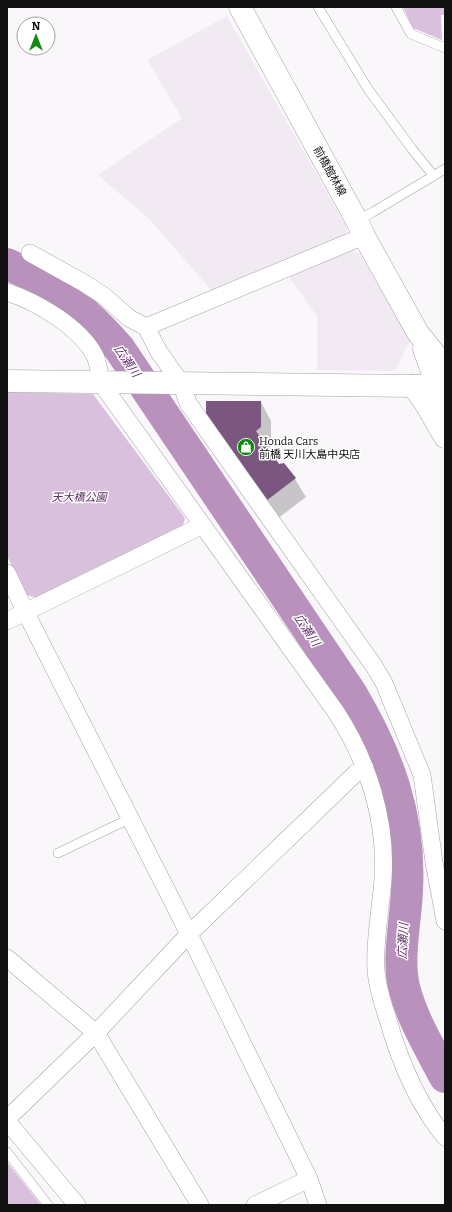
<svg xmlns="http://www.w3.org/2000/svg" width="452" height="1212" viewBox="0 0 452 1212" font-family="Bitter,'Noto Sans JP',serif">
	<rect width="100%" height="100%" fill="#faf7fa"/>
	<path fill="#f1eaf2" d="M227,16l120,212 -1,11 -132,54 -64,-73 -52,-45 84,-57 -35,-58z
		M350,249l10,5 50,86 -15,31 -78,-1v-54l-29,-40z"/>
	<path fill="#d9c0dc" d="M403,7h42v8h-4l1,25 -29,-12z
		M7,392l86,2 92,124 -3,11 -144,69 -12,-3 -19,-39z
		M7,1162l34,43h-34z"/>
	<path fill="#0003" d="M261,402l10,19v25l-3,3 11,16 16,14 11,18 -29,22 -70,-98z"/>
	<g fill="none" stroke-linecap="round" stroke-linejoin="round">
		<path stroke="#b892bd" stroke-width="32" d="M7,264c13,6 27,12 39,19 28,18 51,40 73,65l232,345c37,62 60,124 56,197 -1,29 -10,68 -3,97 8,32 26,61 41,90"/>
	</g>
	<path fill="#7b5780" d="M206,401h55v26l-5,4 23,33 5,-1 12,15 -30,23 -60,-80z"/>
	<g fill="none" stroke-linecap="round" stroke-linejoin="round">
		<defs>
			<path id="lane" d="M318,7l50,82 44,60 21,26
				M396,7l15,27 34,14
				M357,221l16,-9 72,-43
				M58,853l73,-35
				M7,1152l41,53"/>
			<path id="street" d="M30,253l54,30 20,13 25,22 17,9 13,25 22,31 7,20 186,263 10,17 38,92 12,87 11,59
				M7,292c30,10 73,35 88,64 4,8 4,18 6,27l235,329c32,49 51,109 47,167 -2,30 -9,61 -7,91 1,17 7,34 12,50 12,42 29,83 57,117
				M146,327l218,-91
				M7,573l19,40 163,321 120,245 9,26
				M7,621l196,-96
				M7,958l89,75 104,172
				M7,1119l89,-86 93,-99 167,-161 9,-5
				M7,1121l70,84
				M255,1205l54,-26"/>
			<path id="secondary" d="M7,381l406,5 19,-1"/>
			<path id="primary" d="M240,7l117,214 7,15 54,97 27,34
				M424,349l21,58
				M413,386l11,15 21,36"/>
		</defs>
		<use href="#lane" stroke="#a5a2a5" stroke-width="10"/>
		<use href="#street" stroke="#a5a2a5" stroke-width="18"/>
		<use href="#secondary" stroke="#a5a2a5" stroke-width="23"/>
		<use href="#primary" stroke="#a5a2a5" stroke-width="23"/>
		<use href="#lane" stroke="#fff" stroke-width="9"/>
		<use href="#street" stroke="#fff" stroke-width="17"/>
		<use href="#secondary" stroke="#fff" stroke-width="22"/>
		<use href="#primary" stroke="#fff" stroke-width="22"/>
	</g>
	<defs>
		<symbol id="shop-disc" viewBox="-11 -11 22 22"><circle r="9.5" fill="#0f890f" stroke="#fff"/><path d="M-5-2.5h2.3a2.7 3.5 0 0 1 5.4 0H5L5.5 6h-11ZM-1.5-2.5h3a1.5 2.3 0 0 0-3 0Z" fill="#fff"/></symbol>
	</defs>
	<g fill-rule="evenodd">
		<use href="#shop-disc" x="236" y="437" width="20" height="20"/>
	</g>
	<g text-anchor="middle" stroke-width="3" stroke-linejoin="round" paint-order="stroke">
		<g font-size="11" fill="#121112" stroke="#fff">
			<text transform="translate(330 171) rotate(61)" y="4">前橋館林線</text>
		</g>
		<g font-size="11" fill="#121112" stroke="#fff" text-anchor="start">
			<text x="259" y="445">Honda Cars<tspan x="259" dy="13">前橋 天川大島中央店</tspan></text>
		</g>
		<g font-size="11" font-style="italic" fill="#5e2d64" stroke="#fff">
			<text x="79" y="501">天大橋公園</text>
		</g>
		<g font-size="12" font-style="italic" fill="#65346c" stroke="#fff">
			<text transform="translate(127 361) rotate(55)" y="4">広瀬川</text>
			<text transform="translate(307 630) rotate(56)" y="4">広瀬川</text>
			<text transform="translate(403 941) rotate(-87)" y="4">広瀬川</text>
		</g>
	</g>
	<rect width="452" height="1212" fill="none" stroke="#121112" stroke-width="16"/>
	<g transform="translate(36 36)"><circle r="19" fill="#ffffff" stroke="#a0a0a0"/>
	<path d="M0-3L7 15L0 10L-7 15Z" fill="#0f890f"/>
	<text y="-6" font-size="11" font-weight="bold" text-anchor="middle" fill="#121112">N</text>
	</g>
</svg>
